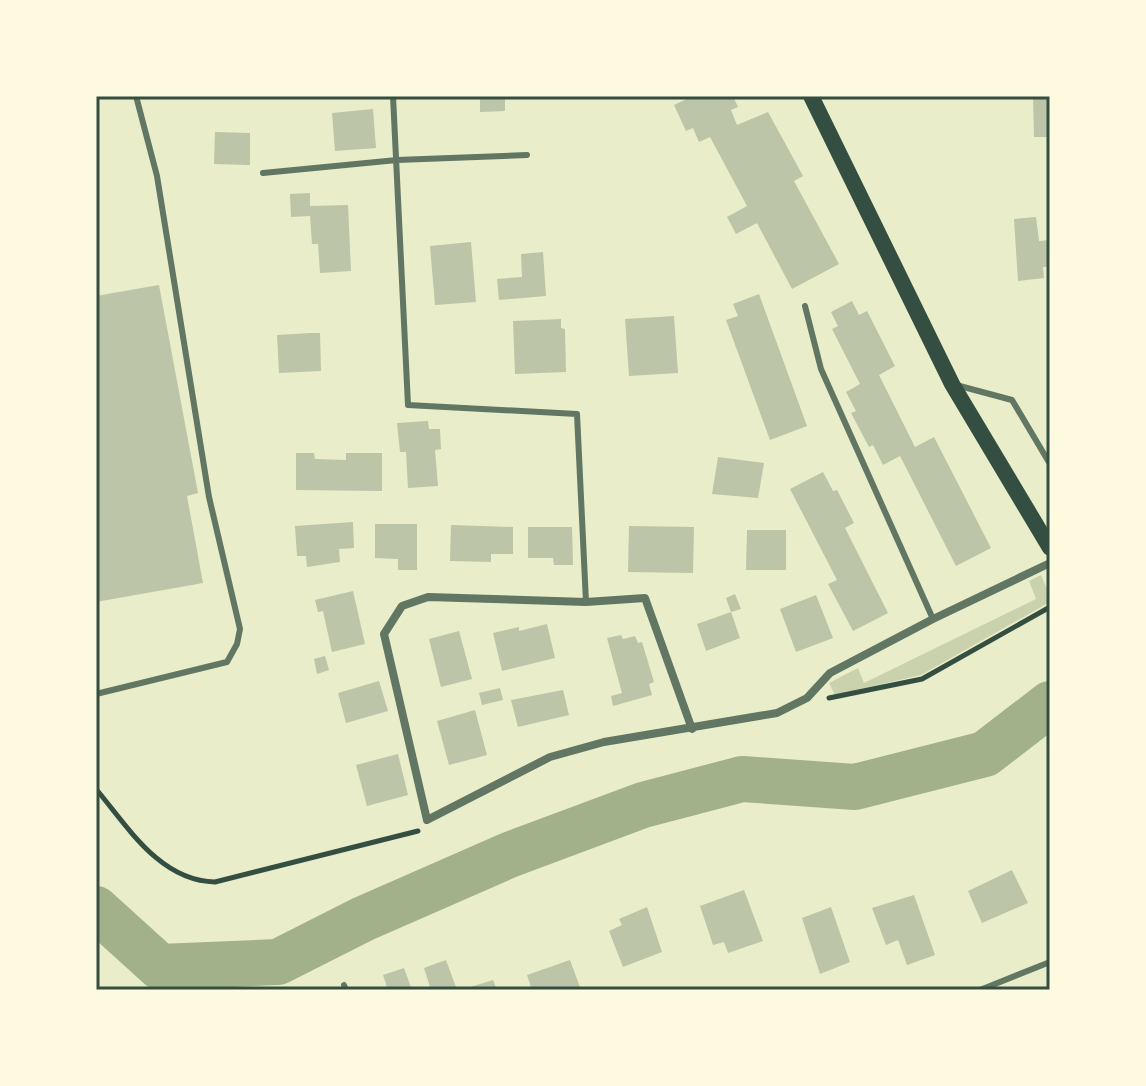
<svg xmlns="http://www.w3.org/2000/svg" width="1146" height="1086" viewBox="0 0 1146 1086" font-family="'Work Sans',sans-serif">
	<rect width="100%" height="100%" fill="#e9edc9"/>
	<path fill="#cad2ad" d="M1041,575l9,21v6l-129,73 -86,20 -6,-12 29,-15 6,15 172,-84 -7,-18z"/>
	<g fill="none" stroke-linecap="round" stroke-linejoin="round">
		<path stroke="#a3b18a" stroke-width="46" d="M96,909l64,58 118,-5 85,-43 146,-64 134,-50 99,-26 113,8 130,-33 65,-50"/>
	</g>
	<path fill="#bcc5a7" d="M480,96h25v15l-25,1z
		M693,96h40l5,11 -7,3 6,15 31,-13 35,64 -9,5 45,83 -47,25 -35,-66 -21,11 -9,-17 20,-11 -37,-69 -11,5 -6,-14 -7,3 -12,-26z
		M1033,96h17v41h-16z
		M373,109l3,39 -41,3 -3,-38z
		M215,132l35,1v32l-36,-1z
		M310,193v13l38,-1 3,66 -31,2 -2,-29h-6l-2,-28 -19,1 -1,-23z
		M1036,217l3,24 11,-1v27h-7l1,11 -26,3 -4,-62z
		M471,242l5,60 -41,3 -5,-59z
		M543,252l3,44 -47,4 -2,-21 25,-2 -1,-23z
		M159,285l39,208 -11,3 16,87 -107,19v-306z
		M759,294l48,132 -37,14 -44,-120 12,-4 -5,-12z
		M852,301l7,14 8,-4 28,55 -16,9 36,72 19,-10 57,111 -35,18 -56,-110 -17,9 -10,-20 -4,2 -18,-34 5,-2 -10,-19 14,-8 -28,-55 6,-3 -7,-14z
		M674,316l4,57 -49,3 -4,-57z
		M561,319v9l4,1 1,43 -51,2 -2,-53z
		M311,333h9l1,38 -42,2 -2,-38z
		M428,421l1,8h11l1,20 -6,1 3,36 -30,2 -2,-36h-6l-3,-29z
		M296,453h18l1,6 31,1v-7h36v38l-86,-1z
		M718,457l46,6 -6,35 -46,-4z
		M823,472l10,19 4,-1 17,33 -9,5 43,85 -35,18 -25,-47 9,-4 -47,-91z
		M353,522l1,26 -15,1 1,13 -33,5 -1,-11h-9l-2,-30z
		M375,524h42v46h-19v-11l-23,-1z
		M451,525l62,2v27h-22v8l-41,-1z
		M629,526l65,1 -1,46 -65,-1z
		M528,527h44l1,38h-19l-1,-7h-25z
		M747,530h39v40h-40z
		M353,591l12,53 -33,8 -9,-41 -5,1 -3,-12z
		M735,594l6,15 -10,3 9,26 -34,13 -9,-27 34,-12 -5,-14z
		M816,595l17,43 -37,14 -16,-43z
		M547,624l8,34 -53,13 -9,-38 26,-6v4z
		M459,631l13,48 -31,8 -12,-48z
		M621,635l2,4 12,-3 3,7 4,-1 12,40 -5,2 3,11 -39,11 -2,-10 11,-3 -15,-55z
		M325,656l4,14 -12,4 -3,-15z
		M379,681l9,30 -42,12 -8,-30z
		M500,688l3,12 -21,5 -3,-12z
		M563,690l6,25 -51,12 -7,-27z
		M475,710l12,45 -38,10 -12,-44z
		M398,754l10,41 -41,11 -11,-41z
		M1012,870l16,33 -46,20 -14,-32z
		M744,890l19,51 -35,12 -4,-11 -11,3 -13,-39z
		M914,895l21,60 -28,10 -9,-25 -12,5 -14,-37z
		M647,907l15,45 -39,15 -14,-36 13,-6 -3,-6z
		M831,907l19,55 -30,12 -18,-56z
		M446,960l11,30h-26l-7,-22z
		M570,960l11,30h-49l-5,-15z
		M404,968l8,22h-24l-5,-15z
		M493,980l4,10h-33v-1z"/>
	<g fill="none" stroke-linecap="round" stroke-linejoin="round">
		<path stroke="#344e41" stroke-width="5" d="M829,698l93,-19 128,-72
			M96,789c32,38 64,92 119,93l203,-51"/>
		<path stroke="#617663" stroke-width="6" d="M393,96l15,309 169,9 9,188
			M263,173l134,-13 130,-5
			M805,306l16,63 112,250
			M956,385l56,15 38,64
			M96,694l131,-32 10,-18 3,-15 -31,-132 -52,-321 -21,-80
			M344,985l2,5
			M980,990l70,-28"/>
		<path stroke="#617663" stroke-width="8" d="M692,729l-47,-131 -59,4 -158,-5 -26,9 -18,28 43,186 123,-63 54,-15 173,-29 30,-15 23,-25 103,-54 117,-56"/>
		<path stroke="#344e41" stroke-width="16" d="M811,96l141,288 98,164"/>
	</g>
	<rect width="1146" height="1086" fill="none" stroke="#fefae0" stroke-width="196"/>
	<rect x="98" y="98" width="950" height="890" fill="none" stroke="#344e41" stroke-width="3"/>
</svg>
